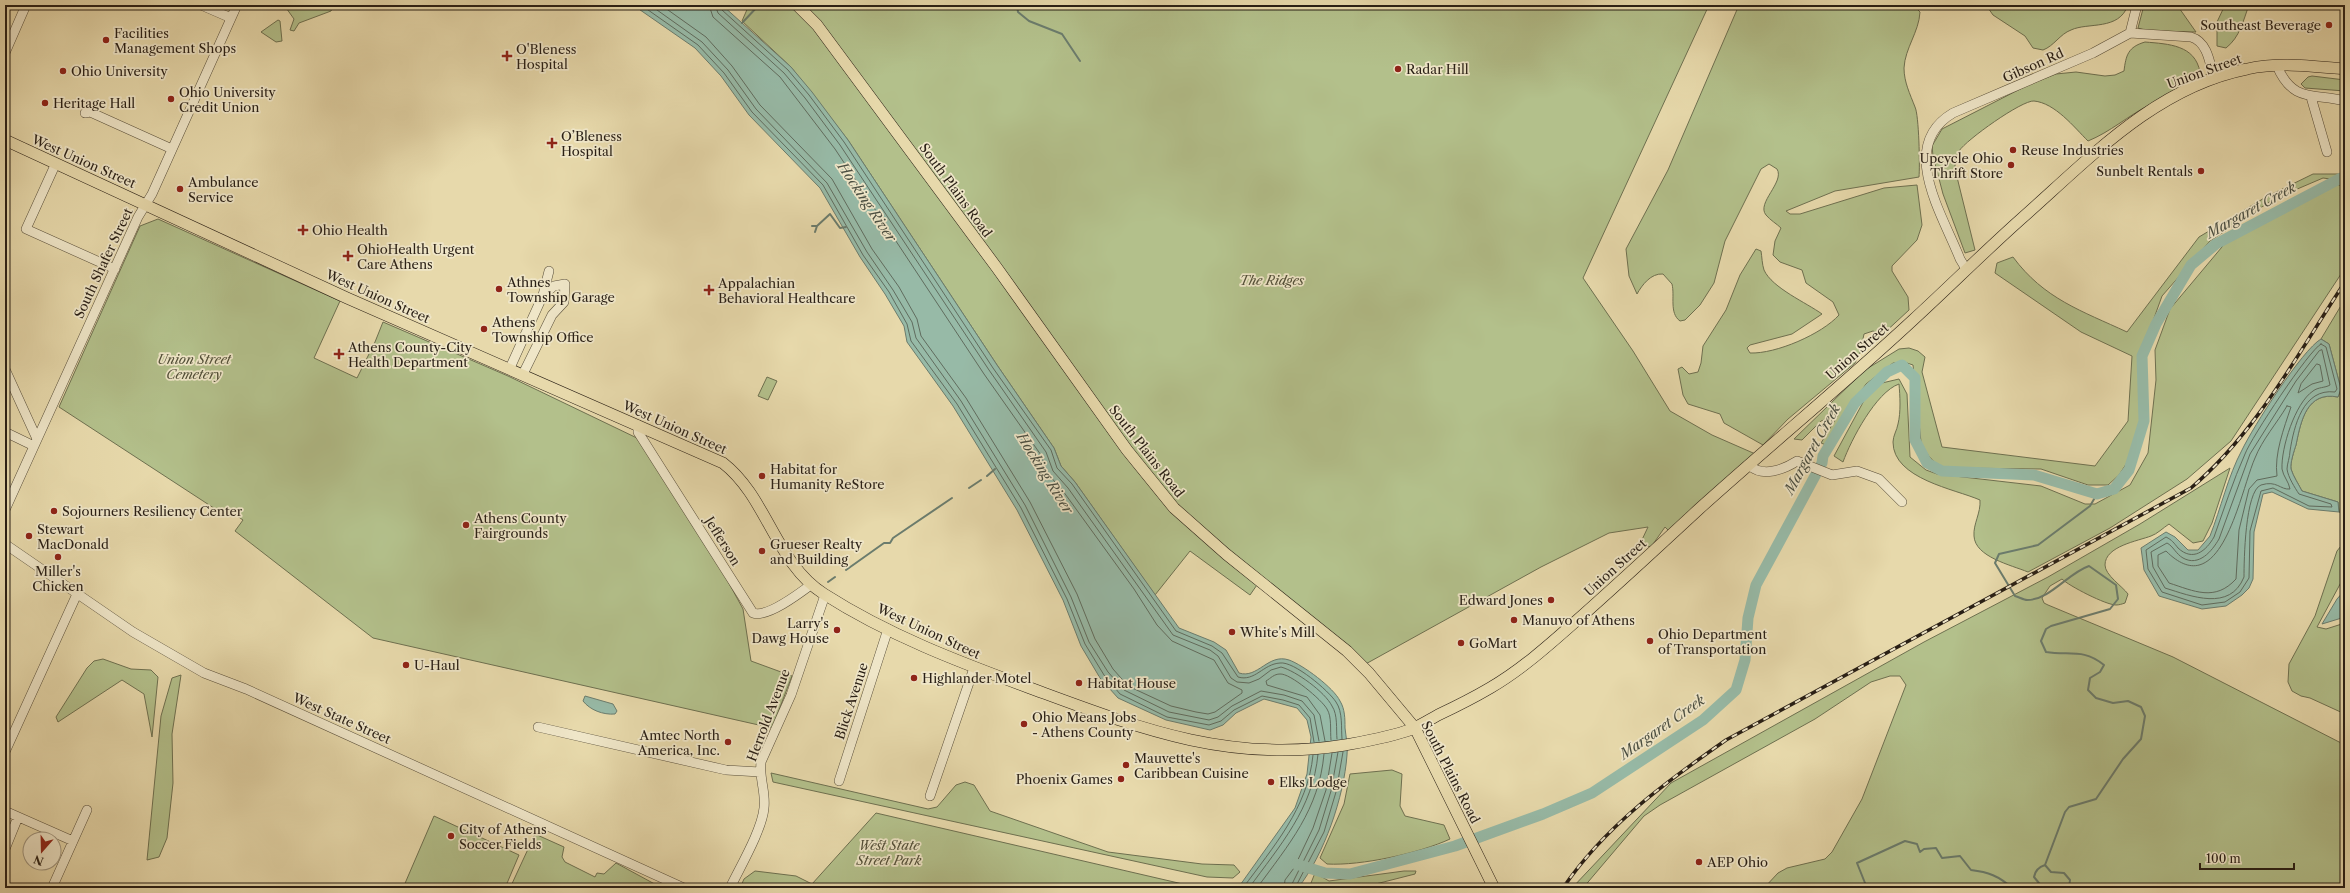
<svg xmlns="http://www.w3.org/2000/svg" width="2350" height="893" viewBox="0 0 2350 893" font-family="'Libre Caslon Text',serif">
	<rect width="100%" height="100%" fill="#e7d9ab"/>
	<filter id="stains"><feTurbulence type="fractalNoise" baseFrequency=".005" numOctaves="4"/><feColorMatrix values="0 0 0 0 .2 0 0 0 0 .09 0 0 0 0 .02 0 0 0 .5 -.17"/></filter>
	<radialGradient id="worn" r=".72"><stop offset=".6" stop-color="#630" stop-opacity="0"/><stop offset="1" stop-color="#630" stop-opacity=".3"/></radialGradient>
	<path fill="#b3c08b" stroke="#6e7050" d="M284,5h50l-3,6 -32,12 -5,8 -4,-1 4,-11z
		M749,5h960l-126,273 50,73 37,60 42,24 48,21 -88,78 -7,-7 -14,20 -11,-3 8,-17 -39,6 -68,34 -179,99 -103,-84 -9,13 -60,-44 -35,44 -80,-113 -14,-16 -7,-18 -57,-83 -149,-225 -57,-73 -49,-46z
		M1739,5h154l24,4 3,3c-1,20 -15,36 -16,56 0,14 6,26 11,39 4,8 5,59 4,70l-84,14 -49,20 4,3h10l84,-26 33,-3 5,40 -5,15 -25,26v5l16,26 1,13 -27,25 -9,-4 -9,3 -4,19 -5,10 -67,56 -25,26 -39,-22 -4,-9 -32,-10 -5,-9 -5,-26 4,-2 7,7 9,-2 3,-9 2,-17 23,-36 14,-35 16,-26 5,2c1,6 1,13 3,19 8,18 43,33 58,44l-30,20 -42,11 -3,3 3,5c26,1 72,-19 89,-38l-6,-13 -27,-19 -4,-13 -22,-8 -7,-7 2,-14 6,-13c-4,-4 -11,-8 -15,-13 -10,-12 19,-33 11,-46l-8,-5 -8,5 -36,72 -11,42 -14,22 -15,15 -5,1c-11,-8 -5,-25 -8,-37l-9,-10c-12,-1 -21,11 -26,20l-8,-18 -3,-27 42,-79z
		M1986,5h142c-9,26 -40,17 -57,25 -11,4 -17,16 -28,20l-10,-2 -8,-12 -32,-21z
		M2144,5h33l19,27 -48,-1 -10,-3z
		M2225,5h24c-6,16 -9,32 -23,43l-9,-2v-24z
		M278,20l2,1 2,20 -6,1 -15,-10z
		M2145,42c24,2 50,3 55,30 -11,16 -35,23 -51,33 -21,11 -39,27 -61,36 -14,-14 -33,-38 -54,-40 -12,-1 -68,39 -75,50 -4,6 -4,11 -4,18l20,81 -10,3 -22,-59 -10,-38 -1,-10 10,-17 86,-44 28,-11 20,-2 29,4 10,-1 9,-4c2,-16 4,-24 21,-29z
		M2312,76l33,4v11l-40,-3 -4,-4 7,-7z
		M2313,174h32v7l-22,-3 -49,21 -64,42 -48,55 -22,61 3,55 -13,46 -11,17 -11,10h-20l-47,-16 -93,-1c-14,-2 -22,-14 -27,-26l-8,-77 -9,-3 -11,1 -27,21 -40,61 -5,-2 17,-28 -17,6 -19,19 -8,-1 71,-69 34,-21 10,-1 9,3 7,6 -3,15 20,75 153,19 33,-45 4,-65 -51,-24 -86,-59 2,-10 16,-6c31,42 69,54 114,75l72,-95 67,-40z
		M2333,182l12,6v80l-114,173 -44,38 -77,49 -82,44c-17,-7 -53,-15 -54,-36 -1,-12 7,-23 6,-36 -25,-11 -87,-21 -87,-58 0,-6 4,-12 5,-18 3,-12 2,-28 1,-40 -23,8 -48,56 -56,78l-9,-6 33,-61 15,-12 17,-4 8,15 3,63 16,13 11,4 104,12 44,18h10l35,-19 18,-32 8,-73 -1,-30 15,-41 57,-68z
		M158,219l182,82 -26,57 43,20 18,-36 8,-20 125,54 131,63 86,137 18,33 8,52 41,15 -20,52 -399,-90 -138,-107 8,-11 -16,-11 -4,5 -164,-107 81,-181z
		M2345,299v215l-6,-2 -1,-10 -36,-11c-3,-6 -9,-15 -11,-22 -1,-6 3,-18 5,-24 5,-25 11,-54 42,-48l3,-8 -12,-45 -8,-5z
		M767,377l10,4 -9,19 -10,-4z
		M2230,468l-18,55 -9,18 -10,2 -24,-19c-6,4 -12,10 -18,12 -13,5 -46,10 -46,29 0,10 17,21 23,29l-3,9c-3,1 -6,2 -9,2 -10,0 -47,-19 -54,-26l-12,7 -8,12 2,5 4,2 125,52 172,88v143h-581l14,-15 9,-5 38,-9 7,-7 30,-53 44,-114 -6,-9h-10l-19,6 -56,37 -155,86 -16,11 -61,72h-11l99,-105 253,-141 124,-65 92,-53z
		M2345,541v34l-28,52 9,2 19,-6v91l-35,-16 -9,-2 -9,-5 -4,-9 1,-18 26,-48 22,-65z
		M103,659l28,10 20,1 7,7 -6,60 -8,-43 -22,-14 -64,42 -2,-5 31,-49 7,-7z
		M181,675l-9,59 1,49 -6,55 -8,19 -12,3 14,-144 11,-38z
		M1392,770l10,4 -2,32 5,10 39,9 6,14c-30,14 -89,27 -123,25l-7,-6 24,-54 6,-30z
		M771,773l157,36 9,-2 19,-22 9,-3 9,3 16,26 118,41 94,12 32,1 6,7 -7,6 -26,-1 -434,-95z
		M876,813l324,75h-460l4,-9 11,-8 41,5 16,8z
		M434,816l85,39 -14,33h-102z
		M535,834l29,13 -2,10 3,5 30,15 2,-4 7,1 12,-11 46,25h-152z
		M1404,871h12l-1,3 -55,14h-51l6,-15 14,8z"/>
	<path fill="#97baa7" stroke="#6b7c6d" d="M633,5h89l69,62 21,25 36,48 149,225 57,83 7,18 14,16 104,146 35,14 12,8 13,23c19,6 29,-20 50,-13 14,5 45,28 51,41 5,8 5,18 5,27 1,9 3,19 2,27 -3,42 -23,100 -49,133h-60l57,-80 12,-34 4,-37 -4,-17 -10,-12 -33,-9 -28,14 -13,12 -13,5 -44,-10 -48,-22 -18,-20 -19,-32 -18,-46 -46,-90 -64,-104 -46,-64 -3,-16 -19,-32 -25,-37 -40,-69 -71,-73 -28,-39 -26,-28z
		M2321,339l8,5 12,45 -3,8c-31,-6 -37,23 -42,48 -2,6 -6,18 -5,24 2,7 8,16 11,22l36,11 1,10 -31,-3 -36,-17 -9,2 -9,38 -1,47 -4,9 -7,7 -16,11 -24,3 -43,-13 -15,-26 -3,-22 25,-16 9,5 13,13h10l12,-14c11,-28 18,-60 32,-86 11,-23 60,-100 79,-111z
		M2345,590v27l-23,7 15,-25z
		M585,696l28,8 4,7 -2,3c-12,1 -25,-4 -32,-13z"/>
	<g fill="none" stroke-linecap="round" stroke-linejoin="round">
		<path stroke="#606c5e" stroke-width="1" d="M641,5l57,40 26,28 28,39 71,73 40,70 26,37 18,32 4,17 46,63 64,104 46,91 18,45 19,31 16,19 47,23 42,8 12,-4 13,-11 28,-14 21,4 16,5 11,13 4,24
			M650,5l52,37 26,28 28,39 71,74 40,69 26,38 19,32 4,16 45,63 64,104 46,92 18,45 19,30 16,18 45,22 40,8 9,-3 14,-11 29,-15 23,4 18,6 12,14 5,26
			M661,5l45,32 26,29 28,39 72,74 40,70 27,38 18,32 4,17 45,62 64,104 47,92 18,45 18,30 15,17 43,20 25,6 12,2 7,-2 27,-19v-3l-14,-7 -14,-23 -42,-19 -15,-16 -23,-36 -71,-98 -15,-17 -7,-19 -57,-81 -149,-225 -55,-72 -67,-60 -4,-12
			M715,5l3,8 66,60 21,25 35,47 149,225 57,82 7,19 15,17 105,147 37,15 8,6 13,22 6,4 12,1 10,-4 12,-9 10,-3c15,4 44,25 51,39 6,9 4,23 5,33
			M720,5l2,5 66,60 21,25 35,47 149,226 58,82 6,18 15,16 104,147 36,15 10,7 16,24c17,5 25,-13 42,-14 14,-2 49,28 56,39 7,10 5,26 6,37
			M2321,344l5,3 11,42 -2,3c-32,-4 -41,34 -45,59 0,6 -3,13 -3,18 1,8 8,19 12,25l32,10 1,3 -23,-1 -36,-18 -12,3 -11,40 -1,47 -9,14 -15,10 -23,3 -40,-13 -14,-23 -2,-19 20,-13c6,3 8,6 12,11 15,14 28,3 36,-11 10,-28 19,-56 31,-83 6,-16 64,-104 76,-110z
			M2322,350l8,35c-5,3 -12,2 -17,6 -18,12 -32,57 -31,78 1,7 7,13 8,20 -10,1 -13,-9 -29,-4 -16,6 -17,76 -17,92 -14,35 -53,19 -79,11l-12,-21 -2,-15 16,-9c6,3 9,11 16,15 16,9 29,-7 36,-19l31,-85 46,-73 23,-30z
			M2317,364l3,1 3,16 -11,3 -14,9 3,-9z
			M2287,406l4,1c-7,21 -17,47 -14,69l-20,4 -8,9 -10,41 -3,49c-21,23 -42,12 -67,4l-11,-17v-11l8,-4c55,55 74,-59 89,-93 7,-18 22,-35 32,-52z
			M1325,741l-5,-26 -13,-18 -40,-12 -1,-4c5,-3 8,-7 14,-7 10,-1 42,26 47,35 5,8 3,21 4,31
			M1243,888c30,-41 65,-80 70,-133
			M1249,888c31,-43 64,-79 69,-134
			M1257,888c32,-44 62,-78 67,-134
			M1284,888l1,-8 9,-12 19,-40 13,-38 6,-37
			M1290,888l29,-58 12,-39 7,-39
			M1295,888l29,-56 12,-40 7,-40"/>
		<path stroke="#6b7c6d" stroke-width="2" d="M1017,5l1,7 11,9 33,13 18,27
			M742,23l17,-18
			M812,226h5l13,-12 10,14 6,-1
			M815,232l2,-6
			M987,476l8,-7
			M969,488l12,-8
			M846,570l38,-27h6l3,-5 59,-40
			M828,582l7,-5
			M1867,888l-10,-25 48,-22 12,3 3,8 4,-3 12,-1 6,10 18,-2 11,14c17,2 28,6 41,18
			M2043,888l-9,-11c1,-7 5,-10 11,-12
			M2069,888l1,-8 -6,-7 -13,-1 -6,-7 20,-53 4,-5 27,-8 27,-40 18,-20 4,-23 -4,-9 -13,-6 -15,2 -17,-5 -8,-8 2,-12 10,-6 4,-7c-21,-17 -35,-9 -58,-13l-5,-11 5,-12 5,-3 59,-17 8,-10 -2,-14 -27,-19c-21,7 -39,34 -62,34 -3,0 -8,-3 -12,-4l-20,-33 4,-9 39,-9 52,-39 7,-12"/>
		<path stroke="#97baa7" stroke-width="11" d="M1296,864l29,9 25,1 105,-28 88,-32 49,-21 111,-73 33,-30 9,-30 3,-42 8,-33 66,-122 1,-7 32,-53 32,-31 15,-7 13,13v62l12,23 15,8 92,4 63,19 17,-5 15,-19 15,-49 -2,-65 14,-32 35,-59 25,-21 125,-66 4,2"/>
		<defs>
			<path id="minor" d="M201,5l30,13
				M2130,33l61,4c17,5 19,27 23,42
				M2130,33l7,-28
				M5,53l21,-48
				M2277,66c16,37 36,27 68,35
				M2311,97l16,55
				M85,113l5,-1 82,37
				M56,163l-30,66 89,40
				M1966,269l-6,-10c-17,-44 -63,-113 -7,-146l140,-60 37,-20
				M510,368l33,-73 6,-24
				M5,369l32,70
				M523,374l29,-59 12,-13 1,-18 -11,2 -11,9
				M638,425v7l115,181c14,5 47,-20 59,-29
				M5,432l29,14
				M1750,466c13,11 33,4 47,-5l35,14 25,-4 22,8 23,23
				M5,510l133,-293 14,-23 85,-189
				M5,544l128,88 71,41 42,16 438,199
				M538,727l188,43 34,2
				M5,752l72,-158
				M839,781l49,-152
				M930,796l44,-128
				M5,811l68,30
				M5,849l13,-32
				M52,888l35,-78
				M730,888c10,-21 32,-58 34,-80 2,-16 -5,-30 -3,-46l30,-67 34,-100"/>
			<path id="major" d="M797,5l20,20 180,243 130,182 47,58 52,46 121,97 22,22 46,55 79,160
				M5,140l342,158 376,165c44,34 53,101 101,131 64,41 135,68 206,94 106,39 198,76 315,57 22,-4 46,-8 67,-16 9,-4 17,-9 26,-14 17,-8 35,-17 52,-27 31,-18 59,-43 85,-66 42,-37 83,-75 124,-113 71,-64 144,-124 214,-189 36,-33 71,-68 108,-101 67,-59 134,-132 226,-150 32,-7 66,-3 98,0"/>
		</defs>
		<use href="#minor" stroke="#584e3a" stroke-width="10"/>
		<use href="#major" stroke="#291f15" stroke-width="12"/>
		<use href="#minor" stroke="#efe6c8" stroke-width="9"/>
		<use href="#major" stroke="#e7d9ab" stroke-width="11"/>
		<defs>
			<path id="rail" d="M1563,888c42,-62 103,-106 163,-148l465,-252c66,-56 107,-135 154,-206"/>
		</defs>
		<use href="#rail" stroke="#291f15" stroke-width="3.5"/>
		<use href="#rail" stroke="#efe6c8" stroke-width="2" stroke-dasharray="6" stroke-linecap="butt"/>
	</g>
	<g fill="#8f2418" stroke="#efe6c8" stroke-width="1.5">
		<circle cx="2329" cy="25" r="4"/>
		<circle cx="106" cy="40" r="4"/>
		<path d="M505 50h4v4h4v4h-4v4h-4v-4h-4v-4h4z"/>
		<circle cx="1398" cy="69" r="4"/>
		<circle cx="63" cy="71" r="4"/>
		<circle cx="171" cy="99" r="4"/>
		<circle cx="45" cy="103" r="4"/>
		<path d="M550 137h4v4h4v4h-4v4h-4v-4h-4v-4h4z"/>
		<circle cx="2013" cy="150" r="4"/>
		<circle cx="2011" cy="165" r="4"/>
		<circle cx="2201" cy="171" r="4"/>
		<circle cx="180" cy="189" r="4"/>
		<path d="M301 224h4v4h4v4h-4v4h-4v-4h-4v-4h4z"/>
		<path d="M346 250h4v4h4v4h-4v4h-4v-4h-4v-4h4z"/>
		<circle cx="499" cy="289" r="4"/>
		<path d="M707 284h4v4h4v4h-4v4h-4v-4h-4v-4h4z"/>
		<circle cx="484" cy="329" r="4"/>
		<path d="M337 348h4v4h4v4h-4v4h-4v-4h-4v-4h4z"/>
		<circle cx="762" cy="476" r="4"/>
		<circle cx="54" cy="511" r="4"/>
		<circle cx="466" cy="525" r="4"/>
		<circle cx="29" cy="536" r="4"/>
		<circle cx="762" cy="551" r="4"/>
		<circle cx="58" cy="557" r="4"/>
		<circle cx="1551" cy="600" r="4"/>
		<circle cx="1514" cy="620" r="4"/>
		<circle cx="837" cy="630" r="4"/>
		<circle cx="1232" cy="632" r="4"/>
		<circle cx="1650" cy="641" r="4"/>
		<circle cx="1461" cy="643" r="4"/>
		<circle cx="406" cy="665" r="4"/>
		<circle cx="914" cy="678" r="4"/>
		<circle cx="1079" cy="683" r="4"/>
		<circle cx="1024" cy="724" r="4"/>
		<circle cx="728" cy="742" r="4"/>
		<circle cx="1126" cy="765" r="4"/>
		<circle cx="1121" cy="779" r="4"/>
		<circle cx="1271" cy="782" r="4"/>
		<circle cx="451" cy="836" r="4"/>
		<circle cx="1699" cy="862" r="4"/>
	</g>
	<g text-anchor="middle" stroke-width="3.5" stroke-linejoin="round" paint-order="stroke">
		<g font-size="13" fill="#291f15" stroke="#efe6c8" text-anchor="start">
			<text x="2321" y="30" text-anchor="end">Southeast Beverage</text>
			<text x="114" y="38">Facilities<tspan x="114" dy="15">Management Shops</tspan></text>
			<text x="516" y="54">O'Bleness<tspan x="516" dy="15">Hospital</tspan></text>
			<text x="1406" y="74">Radar Hill</text>
			<text x="71" y="76">Ohio University</text>
			<text x="179" y="97">Ohio University<tspan x="179" dy="15">Credit Union</tspan></text>
			<text x="53" y="108">Heritage Hall</text>
			<text x="561" y="141">O’Bleness<tspan x="561" dy="15">Hospital</tspan></text>
			<text x="2021" y="155">Reuse Industries</text>
			<text x="2003" y="163" text-anchor="end">Upcycle Ohio<tspan x="2003" dy="15">Thrift Store</tspan></text>
			<text x="2193" y="176" text-anchor="end">Sunbelt Rentals</text>
			<text x="188" y="187">Ambulance<tspan x="188" dy="15">Service</tspan></text>
			<text x="312" y="235">Ohio Health</text>
			<text x="357" y="254">OhioHealth Urgent<tspan x="357" dy="15">Care Athens</tspan></text>
			<text x="507" y="287">Athnes<tspan x="507" dy="15">Township Garage</tspan></text>
			<text x="718" y="288">Appalachian<tspan x="718" dy="15">Behavioral Healthcare</tspan></text>
			<text x="492" y="327">Athens<tspan x="492" dy="15">Township Office</tspan></text>
			<text x="348" y="352">Athens County-City<tspan x="348" dy="15">Health Department</tspan></text>
			<text x="770" y="474">Habitat for<tspan x="770" dy="15">Humanity ReStore</tspan></text>
			<text x="62" y="516">Sojourners Resiliency Center</text>
			<text x="474" y="523">Athens County<tspan x="474" dy="15">Fairgrounds</tspan></text>
			<text x="37" y="534">Stewart<tspan x="37" dy="15">MacDonald</tspan></text>
			<text x="770" y="549">Grueser Realty<tspan x="770" dy="15">and Building</tspan></text>
			<text x="58" y="576" text-anchor="middle">Miller's<tspan x="58" dy="15">Chicken</tspan></text>
			<text x="1543" y="605" text-anchor="end">Edward Jones</text>
			<text x="1522" y="625">Manuvo of Athens</text>
			<text x="829" y="628" text-anchor="end">Larry's<tspan x="829" dy="15">Dawg House</tspan></text>
			<text x="1240" y="637">White's Mill</text>
			<text x="1658" y="639">Ohio Department<tspan x="1658" dy="15">of Transportation</tspan></text>
			<text x="1469" y="648">GoMart</text>
			<text x="414" y="670">U-Haul</text>
			<text x="922" y="683">Highlander Motel</text>
			<text x="1087" y="688">Habitat House</text>
			<text x="1032" y="722">Ohio Means Jobs<tspan x="1032" dy="15">- Athens County</tspan></text>
			<text x="720" y="740" text-anchor="end">Amtec North<tspan x="720" dy="15">America, Inc.</tspan></text>
			<text x="1134" y="763">Mauvette's<tspan x="1134" dy="15">Caribbean Cuisine</tspan></text>
			<text x="1113" y="784" text-anchor="end">Phoenix Games</text>
			<text x="1279" y="787">Elks Lodge</text>
			<text x="459" y="834">City of Athens<tspan x="459" dy="15">Soccer Fields</tspan></text>
			<text x="1707" y="867">AEP Ohio</text>
		</g>
		<g font-size="13" fill="#291f15" stroke="#efe6c8">
			<text transform="translate(2033 65) rotate(-24)" y="5">Gibson Rd</text>
			<text transform="translate(2204 71) rotate(-20)" y="5">Union Street</text>
			<text transform="translate(84 161) rotate(24)" y="5">West Union Street</text>
			<text transform="translate(956 190) rotate(54)" y="5">South Plains Road</text>
			<text transform="translate(103 263) rotate(-65)" y="5">South Shafer Street</text>
			<text transform="translate(378 296) rotate(24)" y="5">West Union Street</text>
			<text transform="translate(1857 351) rotate(-41)" y="5">Union Street</text>
			<text transform="translate(675 427) rotate(24)" y="5">West Union Street</text>
			<text transform="translate(1147 451) rotate(52)" y="5">South Plains Road</text>
			<text transform="translate(723 541) rotate(58)" y="5">Jefferson</text>
			<text transform="translate(1615 567) rotate(-42)" y="5">Union Street</text>
			<text transform="translate(929 631) rotate(25)" y="5">West Union Street</text>
			<text transform="translate(851 701) rotate(-72)" y="5">Blick Avenue</text>
			<text transform="translate(768 715) rotate(-69)" y="5">Herrold Avenue</text>
			<text transform="translate(342 718) rotate(24)" y="5">West State Street</text>
			<text transform="translate(1451 772) rotate(63)" y="5">South Plains Road</text>
		</g>
		<g font-size="13" font-style="italic" fill="#524f38" stroke="#efe6c8">
			<text x="1272" y="285">The Ridges</text>
			<text x="194" y="364">Union Street<tspan x="194" dy="15">Cemetery</tspan></text>
			<text x="889" y="850">West State<tspan x="889" dy="15">Street Park</tspan></text>
		</g>
		<g font-size="14" font-style="italic" fill="#4a4e41" stroke="#efe6c8">
			<text transform="translate(867 202) rotate(56)" y="5">Hocking River</text>
			<text transform="translate(2251 210) rotate(-29)" y="5">Margaret Creek</text>
			<text transform="translate(1812 449) rotate(-61)" y="5">Margaret Creek</text>
			<text transform="translate(1045 473) rotate(58)" y="5">Hocking River</text>
			<text transform="translate(1662 727) rotate(-35)" y="5">Margaret Creek</text>
		</g>
	</g>
	<rect width="2350" height="893" fill="none" stroke="#e7d9ab" stroke-width="20"/>
	<rect x="6" y="6" width="2338" height="881" fill="none" stroke="#291f15" stroke-width="2"/>
	<rect x="10" y="10" width="2330" height="873" fill="none" stroke="#291f15"/>
	<g transform="translate(42 851) rotate(200)"><circle r="19" fill="#efe6c8" stroke="#a09680"/>
	<path d="M0-3L7 15L0 10L-7 15Z" fill="#8f2418"/>
	<text y="-6" font-size="11" font-weight="bold" text-anchor="middle" fill="#291f15">N</text>
	</g>
	<path d="M2200 863v6h94v-6" fill="none" stroke="#291f15" stroke-width="2"/>
	<text x="2206" y="863" font-size="12" fill="#291f15" stroke="#efe6c8" stroke-width="3" paint-order="stroke">100 m</text>
	<rect width="100%" height="100%" filter="url(#stains)"/>
	<rect width="100%" height="100%" fill="url(#worn)"/>
</svg>
